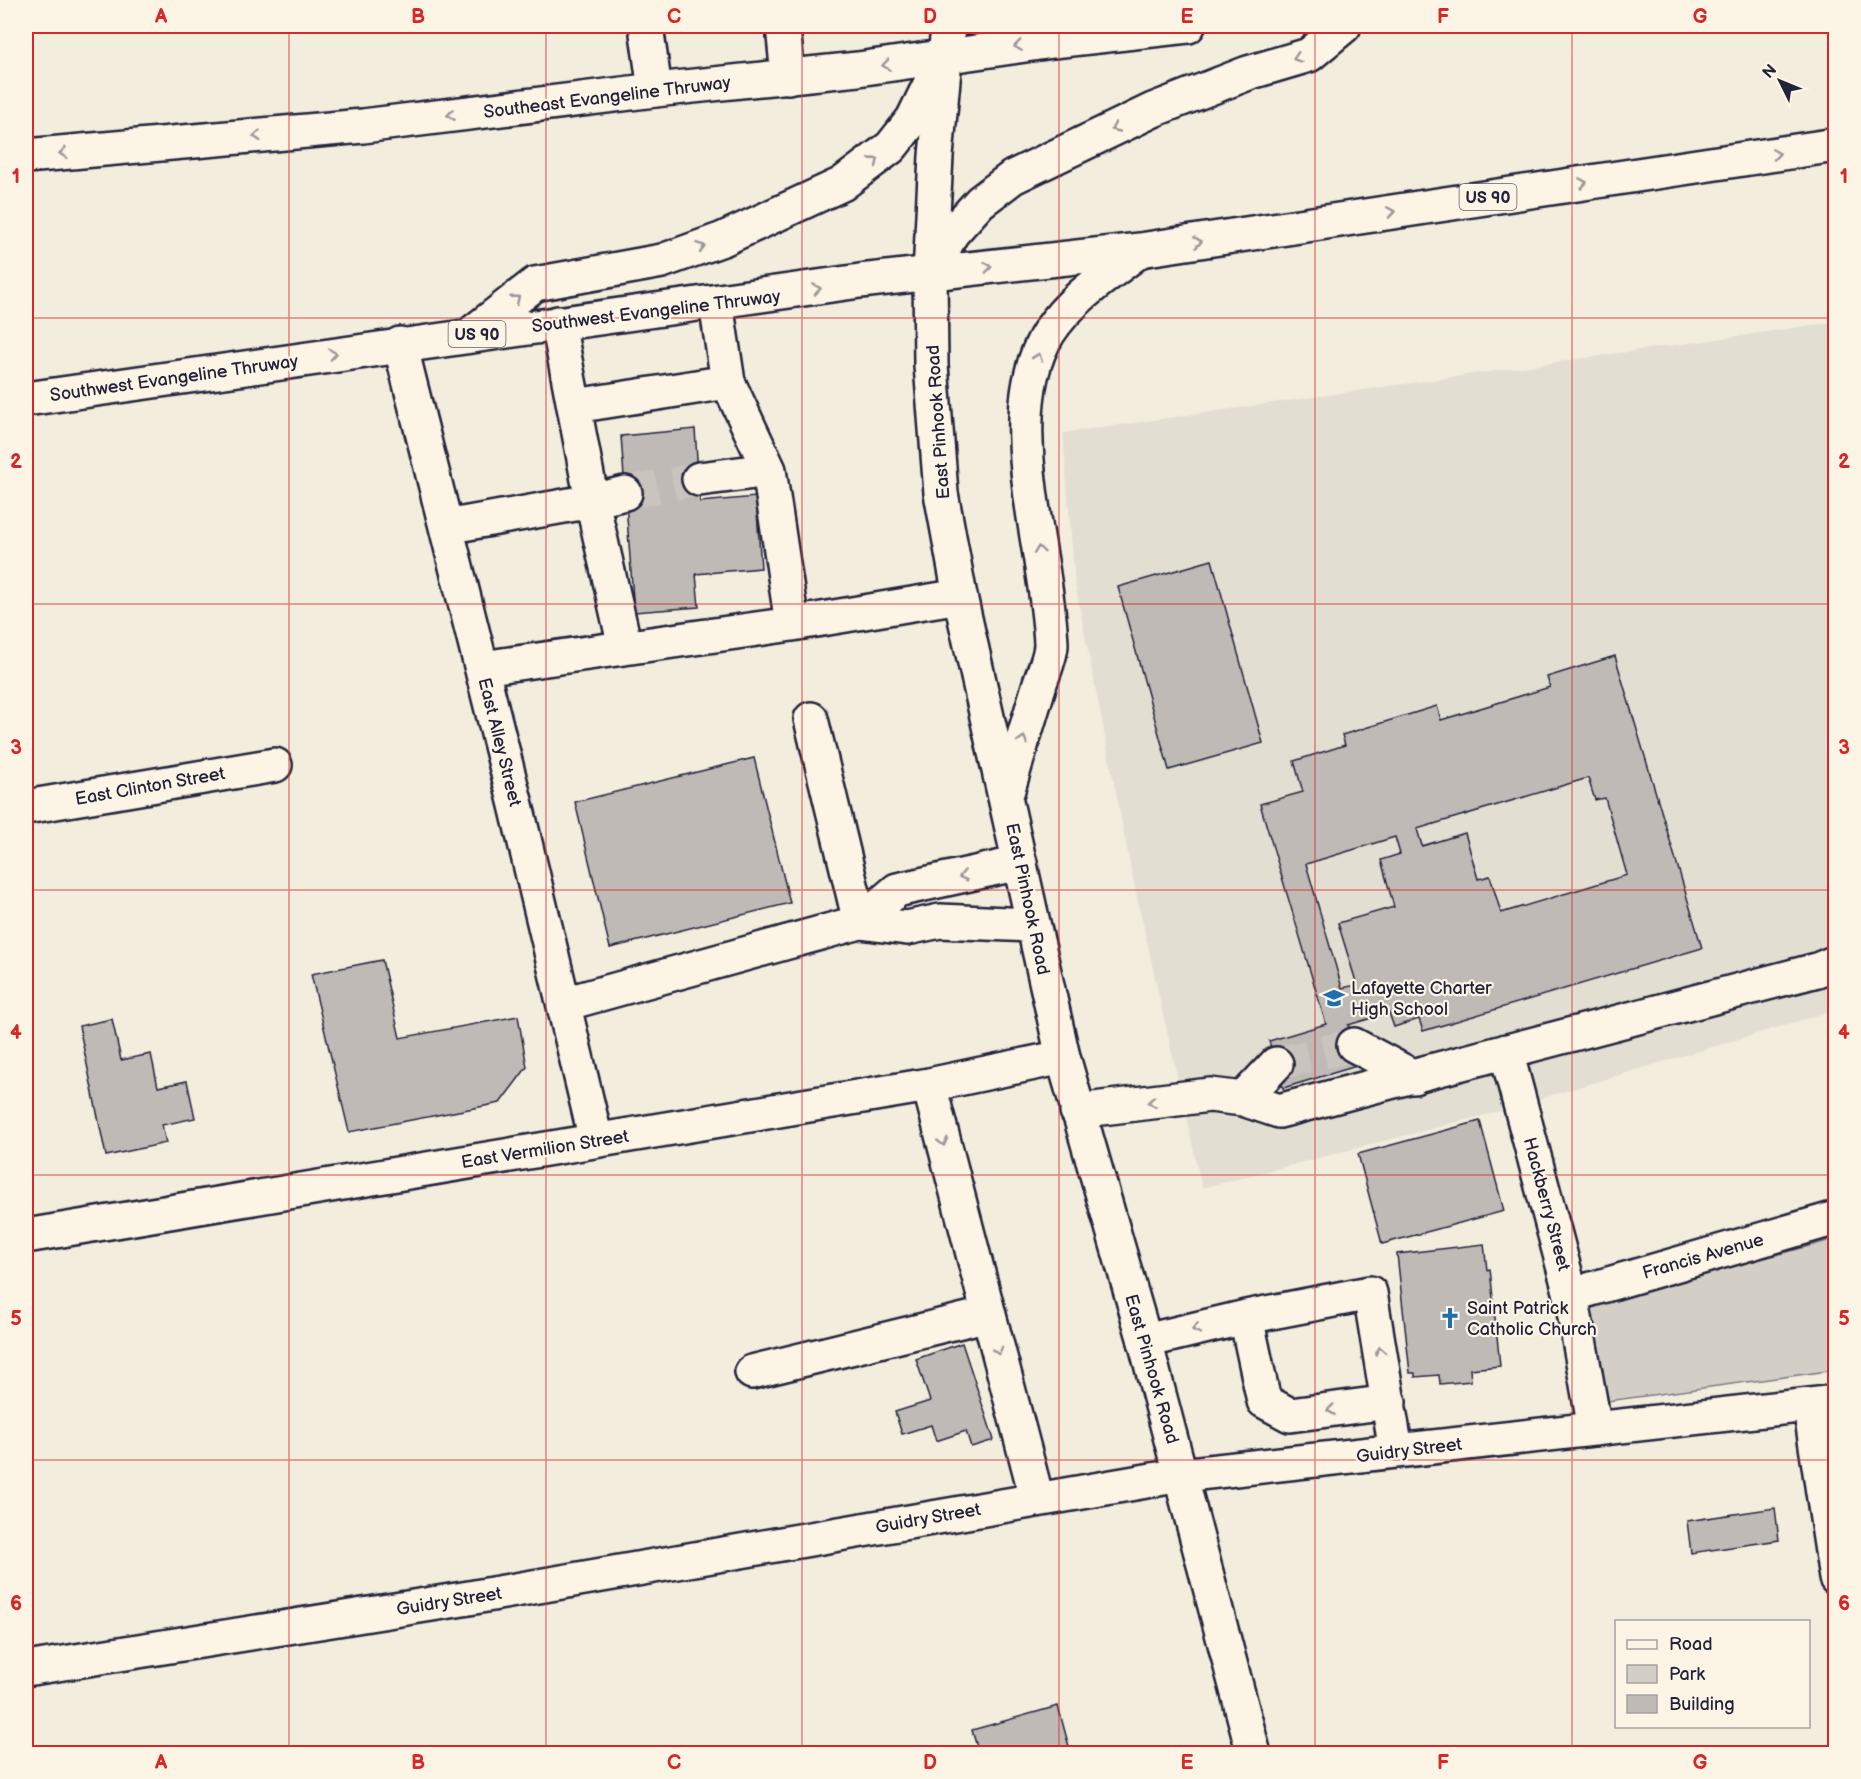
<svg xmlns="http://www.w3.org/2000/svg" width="1861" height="1779" viewBox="0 0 1861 1779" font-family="'Balsamiq Sans',sans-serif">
	<rect width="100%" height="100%" fill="#f3edde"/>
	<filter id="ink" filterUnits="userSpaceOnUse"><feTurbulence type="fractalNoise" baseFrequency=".0167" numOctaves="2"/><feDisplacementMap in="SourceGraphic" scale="12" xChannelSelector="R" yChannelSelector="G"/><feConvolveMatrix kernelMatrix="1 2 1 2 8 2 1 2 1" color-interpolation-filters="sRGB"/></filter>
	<g filter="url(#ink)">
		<path fill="#e3ded2" d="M1835,322v688l-342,103 -291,75 -69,-309 -58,-295 -12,-151z"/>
		<path fill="#d4cfc6" stroke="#7b7880" stroke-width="1.5" d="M1835,1239v131l-227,31 -20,-95z"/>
		<path fill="#bfbab6" stroke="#22223b" stroke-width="1.5" fill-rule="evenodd" d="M695,429l5,73 56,-5 5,71 -65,6 3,33 -65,5 -13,-176z
			M1212,560l51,183 -94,27 -51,-183z
			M1615,656l87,292 -279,83 -4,-12 -25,8 -5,-14 -41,12 12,40 -77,23 -14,-47 57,-17 -66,-220 43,-12 -9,-31 51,-16 -3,-10 95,-29 4,14 109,-33 -3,-10zM1588,778l7,22 10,-2 22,77 -126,38 -11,-37 -12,3 -13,-46 -43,13 -5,-17zM1395,837l5,17 -19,6 13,47 -56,16 19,62 -15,3 -36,-124z
			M754,758l36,145 -180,45 -35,-146z
			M382,960l18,78 118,-22 9,51 -27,36 -151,29 -38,-158z
			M112,1019l9,41 30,-6 7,33 29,-6 8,37 -33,7 4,18 -60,13 -27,-130z
			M1480,1121l24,90 -122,33 -24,-90z
			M1484,1244l3,26 3,-1 10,97 -30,3 1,12 -31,3 -1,-9 -24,2v-4h-5l-13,-119z
			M962,1343l32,97 -23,7 -5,-16 -30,10 -5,-16 -29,9 -7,-22 35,-11 -14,-42z
			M1775,1508l4,32 -88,13 -4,-32z
			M1058,1706l13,48h-92l-7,-24z"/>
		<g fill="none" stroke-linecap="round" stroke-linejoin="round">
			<path stroke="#c9c4bd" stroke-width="33" stroke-dasharray="33 16" stroke-linecap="butt" d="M625,493l74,-14
				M1276,1064l78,-19"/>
			<defs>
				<path id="minor" d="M646,26l9,64
					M783,26l5,51
					M716,303l12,79 41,88 23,154
					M400,344l116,461 80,335
					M575,406l153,-24
					M699,479l70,-9
					M446,527l146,-26 -34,-178
					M625,647l-33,-146 33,-8
					M482,668l310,-44 168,-28
					M811,719l49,203
					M26,807l249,-42
					M860,922l37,-32 123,-27
					M564,1004l296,-82 47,6 33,-7 93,4
					M1354,1045l60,32
					M1506,1051l65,244 24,134
					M929,1085l108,414
					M1243,1099l33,-35
					M1077,1111l133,-16 33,4 36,12 538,-141 19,-8
					M26,1236l903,-151 134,-28
					M1571,1295l265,-77
					M1246,1317l18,84 26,14 99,-13
					M1145,1341l101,-24 124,-24 26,158
					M752,1372l237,-58
					M1810,1406l26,172
					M26,1669l437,-70 718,-124 655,-73"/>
				<path id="major" d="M948,26l-12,130 -6,118 1,91 10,128 19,103 103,461 82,284 109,413"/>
				<path id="highway" d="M26,156l337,-30 292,-36 203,-21 195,-28 135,-15
					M930,274l22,-41 28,-31 33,-25 140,-67 95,-37 61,-18 35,-29
					M471,334l64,-50 127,-23 61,-22 119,-55 49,-37 22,-28 31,-63
					M26,399l834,-118 280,-31 696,-105
					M1006,796c11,-38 23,-76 34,-113 4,-12 11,-27 11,-39 -3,-92 -54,-231 -2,-312 23,-35 59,-57 91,-82"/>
			</defs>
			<use href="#minor" stroke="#22223b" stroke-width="38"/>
			<use href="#major" stroke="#22223b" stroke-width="38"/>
			<use href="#highway" stroke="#22223b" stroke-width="38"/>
			<use href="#minor" stroke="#fcf5e5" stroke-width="33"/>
			<use href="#major" stroke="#fcf5e5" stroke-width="33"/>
			<use href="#highway" stroke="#fcf5e5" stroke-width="33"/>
		</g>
		<defs><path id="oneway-chevron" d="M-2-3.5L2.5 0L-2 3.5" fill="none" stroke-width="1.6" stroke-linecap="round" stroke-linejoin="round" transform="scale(1.5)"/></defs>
		<g stroke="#9a9698">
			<use href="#oneway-chevron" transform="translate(1018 46) rotate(172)"/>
			<use href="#oneway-chevron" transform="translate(1297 58) rotate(163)"/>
			<use href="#oneway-chevron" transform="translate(886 65) rotate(172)"/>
			<use href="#oneway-chevron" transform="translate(451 115) rotate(173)"/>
			<use href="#oneway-chevron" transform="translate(1115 128) rotate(155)"/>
			<use href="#oneway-chevron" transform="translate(257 136) rotate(175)"/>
			<use href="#oneway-chevron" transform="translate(63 153) rotate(175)"/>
			<use href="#oneway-chevron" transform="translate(1776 154) rotate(-9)"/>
			<use href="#oneway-chevron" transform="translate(875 161) rotate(-39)"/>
			<use href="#oneway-chevron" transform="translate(1583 183) rotate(-9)"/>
			<use href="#oneway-chevron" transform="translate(1391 212) rotate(-9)"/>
			<use href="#oneway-chevron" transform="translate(1198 242) rotate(-9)"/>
			<use href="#oneway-chevron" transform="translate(701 247) rotate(-20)"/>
			<use href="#oneway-chevron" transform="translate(988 267) rotate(-7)"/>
			<use href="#oneway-chevron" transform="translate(817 289) rotate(-9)"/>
			<use href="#oneway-chevron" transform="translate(516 299) rotate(-38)"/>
			<use href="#oneway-chevron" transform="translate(333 354) rotate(-8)"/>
			<use href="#oneway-chevron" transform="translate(1038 357) rotate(-71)"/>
			<use href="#oneway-chevron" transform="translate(1039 550) rotate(-97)"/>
			<use href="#oneway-chevron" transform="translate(1023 740) rotate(-73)"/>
			<use href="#oneway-chevron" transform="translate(963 876) rotate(167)"/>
			<use href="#oneway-chevron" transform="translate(1152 1102) rotate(173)"/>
			<use href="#oneway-chevron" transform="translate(943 1142) rotate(75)"/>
			<use href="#oneway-chevron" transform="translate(1196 1329) rotate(167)"/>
			<use href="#oneway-chevron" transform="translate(998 1351) rotate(75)"/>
			<use href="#oneway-chevron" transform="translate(1380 1351) rotate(-100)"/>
			<use href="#oneway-chevron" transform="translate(1331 1410) rotate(173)"/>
		</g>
	</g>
	<path fill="none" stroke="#d62828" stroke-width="1.5" stroke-opacity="0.55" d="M289,26v1728M546,26v1728M802,26v1728M1059,26v1728M1315,26v1728M1572,26v1728M26,318h1810M26,604h1810M26,890h1810M26,1175h1810M26,1460h1810"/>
	<defs>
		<symbol id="school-bare" viewBox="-9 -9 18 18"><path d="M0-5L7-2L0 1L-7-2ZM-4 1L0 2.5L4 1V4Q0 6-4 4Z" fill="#1f6fb2" stroke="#fcf5e5" stroke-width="2.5" paint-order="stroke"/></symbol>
		<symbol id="church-bare" viewBox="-9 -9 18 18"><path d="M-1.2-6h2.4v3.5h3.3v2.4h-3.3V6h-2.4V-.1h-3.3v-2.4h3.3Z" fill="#1f6fb2" stroke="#fcf5e5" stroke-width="2.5" paint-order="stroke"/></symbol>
	</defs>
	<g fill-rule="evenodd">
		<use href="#school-bare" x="1319" y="983" width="30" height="30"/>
		<use href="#church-bare" x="1435" y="1303" width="30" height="30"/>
	</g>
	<g text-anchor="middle" stroke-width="4.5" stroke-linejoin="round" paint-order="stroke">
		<g fill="#fcf5e5" stroke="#63616e" stroke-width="1.5">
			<rect x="1459.5" y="184" width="57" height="26" rx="4.5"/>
			<rect x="448.5" y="321" width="57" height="26" rx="4.5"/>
		</g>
		<g font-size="16" font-weight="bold" fill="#22223b">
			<text x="1488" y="203">US 90</text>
			<text x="477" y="340">US 90</text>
		</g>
		<g font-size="18" fill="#22223b" stroke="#fcf5e5">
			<text transform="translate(607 97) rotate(-7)" y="6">Southeast Evangeline Thruway</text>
			<text transform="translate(656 311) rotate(-7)" y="6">Southwest Evangeline Thruway</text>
			<text transform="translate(174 378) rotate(-8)" y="6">Southwest Evangeline Thruway</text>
			<text transform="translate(938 422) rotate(-94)" y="6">East Pinhook Road</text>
			<text transform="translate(500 742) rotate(76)" y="6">East Alley Street</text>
			<text transform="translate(150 786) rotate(-10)" y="6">East Clinton Street</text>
			<text transform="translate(1028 899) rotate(78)" y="6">East Pinhook Road</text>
			<text transform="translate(545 1149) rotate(-9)" y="6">East Vermilion Street</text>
			<text transform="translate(1547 1204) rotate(75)" y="6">Hackberry Street</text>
			<text transform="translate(1703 1256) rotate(-16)" y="6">Francis Avenue</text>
			<text transform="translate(1152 1369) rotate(74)" y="6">East Pinhook Road</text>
			<text transform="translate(1409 1450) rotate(-7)" y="6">Guidry Street</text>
			<text transform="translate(928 1518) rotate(-10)" y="6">Guidry Street</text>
			<text transform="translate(449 1601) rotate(-9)" y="6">Guidry Street</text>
		</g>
		<g font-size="18" fill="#22223b" stroke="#fcf5e5" text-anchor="start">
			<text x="1351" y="994">Lafayette Charter<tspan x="1351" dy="21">High School</tspan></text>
			<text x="1467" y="1314">Saint Patrick<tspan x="1467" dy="21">Catholic Church</tspan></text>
		</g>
	</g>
	<rect width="1861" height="1779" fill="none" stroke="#fcf5e5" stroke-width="66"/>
	<rect x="1615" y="1620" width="195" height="108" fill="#fcf5e5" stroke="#a5a1a1" stroke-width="1.5"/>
	<rect x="1627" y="1640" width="30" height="9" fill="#fcf5e5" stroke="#a5a1a1" stroke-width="1.5"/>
	<text x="1669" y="1650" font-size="18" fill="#22223b">Road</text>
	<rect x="1627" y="1665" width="30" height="18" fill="#d4cfc6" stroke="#a5a1a1" stroke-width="1.5"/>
	<text x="1669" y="1680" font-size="18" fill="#22223b">Park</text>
	<rect x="1627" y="1695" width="30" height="18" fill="#bfbab6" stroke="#a5a1a1" stroke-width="1.5"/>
	<text x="1669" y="1710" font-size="18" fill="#22223b">Building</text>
	<g transform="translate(1780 81) rotate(313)" stroke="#fcf5e5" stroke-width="4.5" paint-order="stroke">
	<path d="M0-4.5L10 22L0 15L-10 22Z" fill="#22223b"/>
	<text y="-9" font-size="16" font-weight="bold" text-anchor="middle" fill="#22223b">N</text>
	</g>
	<rect x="33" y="33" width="1795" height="1713" fill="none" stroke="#d62828" stroke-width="2"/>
	<g font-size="20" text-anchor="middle" font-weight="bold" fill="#d62828">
		<text x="161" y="23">A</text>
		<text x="418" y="23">B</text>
		<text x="674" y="23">C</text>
		<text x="930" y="23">D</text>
		<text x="1187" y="23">E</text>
		<text x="1443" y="23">F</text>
		<text x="1700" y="23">G</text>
		<text x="16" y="183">1</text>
		<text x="1844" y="183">1</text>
		<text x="16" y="468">2</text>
		<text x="1844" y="468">2</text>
		<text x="16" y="754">3</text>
		<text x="1844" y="754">3</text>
		<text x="16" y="1039">4</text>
		<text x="1844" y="1039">4</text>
		<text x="16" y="1325">5</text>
		<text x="1844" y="1325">5</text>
		<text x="16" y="1610">6</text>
		<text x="1844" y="1610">6</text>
		<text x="161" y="1769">A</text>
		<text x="418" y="1769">B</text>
		<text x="674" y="1769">C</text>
		<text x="930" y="1769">D</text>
		<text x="1187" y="1769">E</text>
		<text x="1443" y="1769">F</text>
		<text x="1700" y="1769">G</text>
	</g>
</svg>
